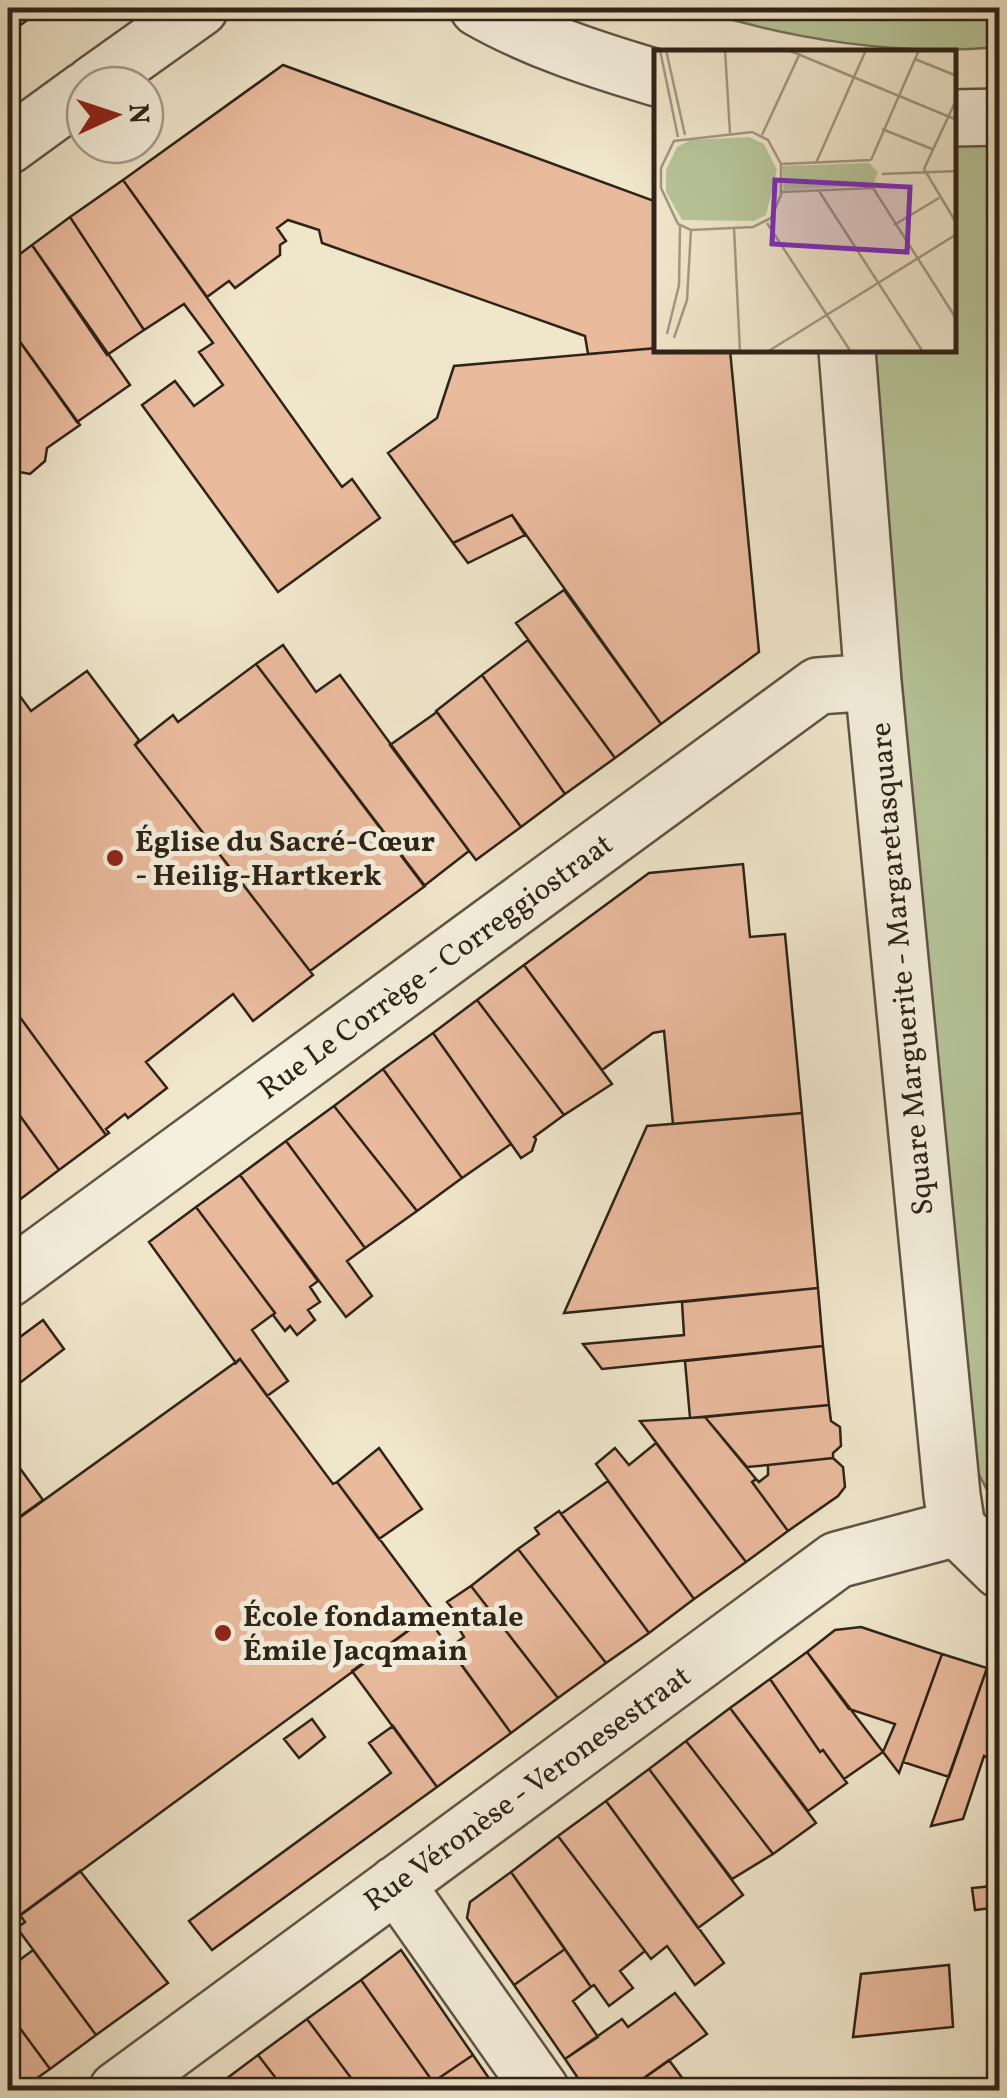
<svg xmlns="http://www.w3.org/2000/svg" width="1007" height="2098" viewBox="0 0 1007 2098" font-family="Vollkorn,serif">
	<rect width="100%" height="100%" fill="#f0e6cb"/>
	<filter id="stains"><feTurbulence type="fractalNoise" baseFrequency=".002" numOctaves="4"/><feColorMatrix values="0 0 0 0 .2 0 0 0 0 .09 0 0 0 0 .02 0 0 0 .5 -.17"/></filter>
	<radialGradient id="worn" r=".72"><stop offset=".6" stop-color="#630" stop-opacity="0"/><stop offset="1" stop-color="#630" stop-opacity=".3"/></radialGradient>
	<path fill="#b7c69a" stroke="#727459" stroke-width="2.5" d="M693,8h306v39c-101,9 -209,-7 -306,-39z
		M999,134v1378l-22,-41 -10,-55 -59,-659 -34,-407h80l1,-215z"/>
	<path fill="#eaba9d" stroke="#2d2318" stroke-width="2.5" d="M8,8h36l-36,26z
		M283,65l374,137v146l-69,6 -3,-18 -263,-93 -3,-13 -31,-10 -11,8 9,13 -6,4v10l-45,33 -6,-7 -22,16 -84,-117z
		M123,180l219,307 10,-8 28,39 -102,74 -136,-187 33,-24 19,25 29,-21 -24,-33 14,-9 -29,-39 -40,26 -74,-113z
		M70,217l74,113 -37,25 -75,-110z
		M32,245l98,140 -53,37 -69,-97v-62z
		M8,325l72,100 -33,23 -2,13 -15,13 -16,-3 -6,-10z
		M657,348v2h73l29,302 -98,72 -149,-209 -59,28 -65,-90 49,-35 17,-52z
		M512,515l13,20 -57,28 -15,-20z
		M564,590l97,134 -46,34 -99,-135z
		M528,640l87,118 -50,36 -83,-119z
		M283,645l33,47 24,-17 129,176 -45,35 -168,-222z
		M256,664l169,222 -115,85 -175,-226 38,-30 5,7z
		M87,671l52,69 -4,5 178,230 -60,46 -20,-27 -87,68 21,26 -39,30 -3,-4 -19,15 3,4 -3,2 -98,-134v-296l12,-9 11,15z
		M482,675l83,119 -44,33 -85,-116z
		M437,712l84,115 -45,33 -86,-115z
		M743,864l7,73 35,-3 17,179 -129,11 -9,-93 -11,2 -51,37 -78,-105 125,-92z
		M524,965l88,119 -48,31 -87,-115z
		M477,1000l87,115 -30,22 2,2 -4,12 -11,7 -88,-125z
		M8,1001l98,134 -47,35 -51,-71z
		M433,1033l78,111 -49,34 -79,-109z
		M383,1069l79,109 -45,33 -83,-105z
		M8,1099l51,71 -45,34 -6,-9z
		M334,1106l83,105 -52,37 -79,-107z
		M802,1113l16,175 -254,25 83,-187z
		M286,1141l79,107 -18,13 25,35 -26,21 -106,-142z
		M240,1175l78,106 -8,6 10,15 -12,8 7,10 -18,15 -7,-9 -5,5 -12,-16 2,-2 -79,-106z
		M196,1207l79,106 -23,17 36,51 -21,15 -27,-37 -4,4 -87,-121z
		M818,1288l5,58 -221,23 -19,-25 101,-9 -2,-33z
		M43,1320l21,29 -56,43v-46z
		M823,1346l6,59 -139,13 -5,-57z
		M240,1359l93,125 4,-2 97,130 -424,311 -2,-3v-394z
		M829,1405l2,16 9,6 1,19 -8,7v5l-65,7 -21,2 -42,-50z
		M705,1417l51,62 -4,3 36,49 -42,31 -106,-141z
		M656,1443l90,119 -52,37 -98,-135 19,-16 14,17z
		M379,1448l43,61 -43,30 -42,-57z
		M8,1452l35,48 -28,20 -7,-9z
		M833,1458l10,9 2,20 -7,9 -50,35 -36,-49 4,-3 3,3 9,-7v-10z
		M608,1481l86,118 -45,34 -88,-119z
		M559,1511l90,122 -43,30 -88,-114 21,-15 -4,-6z
		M518,1549l88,114 -48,35 -87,-112z
		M471,1586l87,112 -47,35 -62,-85 15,-11 -6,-10 7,-4 -18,-21z
		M427,1617l84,116 -74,54 -85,-116z
		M861,1627l81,27 -43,119 -16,-21 12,-28 -46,-15 -42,-57 28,-22z
		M807,1652l76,100 -39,27 -21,-29 -3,2 -50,-73z
		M942,1654l45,14 -38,109 -46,-15z
		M987,1668l13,4v90l-16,-6 -21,63 -32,7z
		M770,1679l50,73 3,-2 24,33 -39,28 -78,-103z
		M730,1708l86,115 -43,31 -87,-113z
		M312,1719l13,18 -26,21 -15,-19z
		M393,1726l44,61 -225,163 -23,-29 202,-148 -22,-30z
		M686,1741l87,113 -41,25 -83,-110z
		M649,1769l94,126 -45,33 -92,-127z
		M606,1801l118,162 -29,22 -28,-39 -16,13 -93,-123z
		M558,1836l87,115 -25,20 13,17 -24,18 -15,-21 -3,2 -80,-115z
		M1000,1861v46l-25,3 -3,-22 20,-2v-3l3,-1 -2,-20z
		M80,1871l88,112 -72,52 -79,-107 8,-6 -5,-7z
		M511,1872l54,77 -51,36 -47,-67 3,-16z
		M565,1949l26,38 -18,14 25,36 -33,22 -51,-74z
		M33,1950l63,85 -46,34 -42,-57v-46l1,2z
		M401,1950l72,105 -40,27 -72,-102z
		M949,1965l4,62 -100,10 8,-63z
		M361,1980l72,102 6,8h-79l-53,-71z
		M675,1993l32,41 -80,56h-41l-21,-31 57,-40 6,8z
		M8,2012l42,57 -30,21h-12z
		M307,2019l53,71h-75l-27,-35z
		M258,2055l27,35h-69l-2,-2z
		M473,2055l24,35h-58l-6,-8z
		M669,2060l22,30h-64z"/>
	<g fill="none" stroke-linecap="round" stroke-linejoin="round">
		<defs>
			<path id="minor" d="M478,8c56,32 118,52 179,70
				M92,85l108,-77
				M954,118l46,-1
				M8,146l77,-56
				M847,350l26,332 79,813 5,33 43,42
				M8,1279l810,-593 55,-4
				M396,1884l145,206
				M117,2090l720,-530 120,-32"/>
		</defs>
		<use href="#minor" stroke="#5e5445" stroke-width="60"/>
		<use href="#minor" stroke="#f5efdd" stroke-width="55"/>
	</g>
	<g fill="#8f2418" stroke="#f5efdd" stroke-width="4">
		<circle cx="115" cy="858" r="10"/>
		<circle cx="223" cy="1633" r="10"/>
	</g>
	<g text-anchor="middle" stroke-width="10" stroke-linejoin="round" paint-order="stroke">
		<g font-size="30" font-weight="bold" fill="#2d2318" stroke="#f5efdd" text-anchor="start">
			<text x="135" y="851">Église du Sacré-Cœur<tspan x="135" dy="34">- Heilig-Hartkerk</tspan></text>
			<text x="243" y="1626">École fondamentale<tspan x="243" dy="34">Émile Jacqmain</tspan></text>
		</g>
		<g font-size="30" fill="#2d2318" stroke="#f5efdd">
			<text transform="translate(435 966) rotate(-36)" y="10">Rue Le Corrège - Correggiostraat</text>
			<text transform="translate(901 969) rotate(-95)" y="10">Square Marguerite - Margaretasquare</text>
			<text transform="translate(527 1788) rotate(-36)" y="10">Rue Véronèse - Veronesestraat</text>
		</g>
	</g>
	<g transform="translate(654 50)">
		<rect width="302" height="302" fill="#f0e6cb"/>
		<path d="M95,87l15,7 13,26 -11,45 -12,6 -72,-1 -16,-28v-22l11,-23 13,-7zM215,113l9,9 -5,13 -89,5 -2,-24z" fill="#b7c69a"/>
		<path fill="none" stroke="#a29883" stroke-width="2.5" d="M6,0l18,87M12,0l19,85M71,0l5,83M134,0l169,70M261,9l42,17M303,48l-33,71 33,55M228,79l50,20M98,82l16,8 13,24v31l-10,23 -18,9 -62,3 -13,-6 -17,-36v-20l13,-27zM108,85l38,-82M217,110l48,-110M162,113l50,-113M127,114l90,-4M228,124l75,-3M219,138l84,132M165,141l104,161M128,142l91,-4M113,173l84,129M240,175l45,-27M80,178l6,124M13,284l12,-49 1,-59M20,288l13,-38 4,-70M113,302l190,-118"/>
		<path fill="#7b2cbf" fill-opacity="0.15" stroke="#7b2cbf" stroke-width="5" d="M121,130l135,7 -3,65 -135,-8z"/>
		<rect width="302" height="302" fill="none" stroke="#2d2318" stroke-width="5"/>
	</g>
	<rect width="1007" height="2098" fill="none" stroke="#f0e6cb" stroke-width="40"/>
	<rect x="10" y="10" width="987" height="2078" fill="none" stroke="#2d2318" stroke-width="5"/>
	<rect x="20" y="20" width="967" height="2058" fill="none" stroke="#2d2318" stroke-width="2.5"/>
	<g transform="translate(115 115) rotate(87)"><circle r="48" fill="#f5efdd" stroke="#a59d8e" stroke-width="2.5"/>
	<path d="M0-8L18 38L0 25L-18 38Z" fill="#8f2418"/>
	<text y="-15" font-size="28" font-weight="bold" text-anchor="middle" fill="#2d2318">N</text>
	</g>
	<rect width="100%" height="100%" filter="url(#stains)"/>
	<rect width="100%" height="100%" fill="url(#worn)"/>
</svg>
